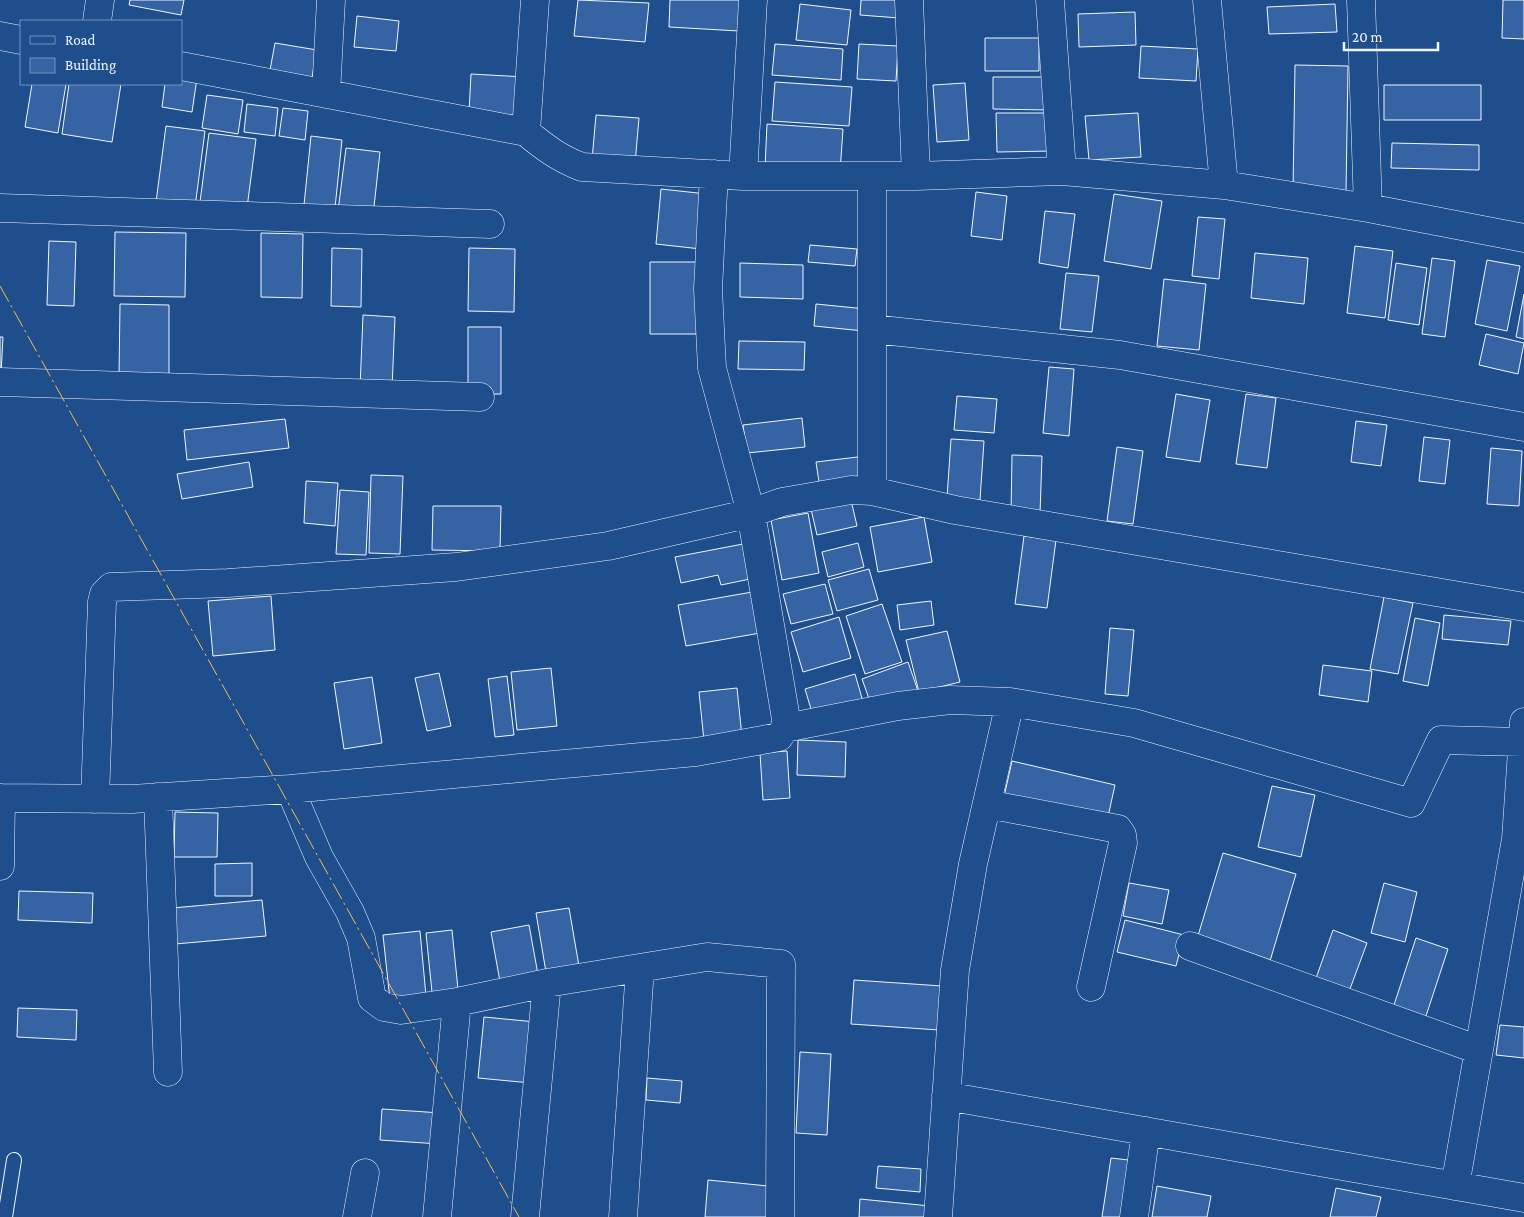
<svg xmlns="http://www.w3.org/2000/svg" width="1524" height="1217" viewBox="0 0 1524 1217" font-family="'Crimson Pro',serif">
	<rect width="100%" height="100%" fill="#1f4e8c"/>
	<path fill="#3563a3" stroke="#f2f6ff" d="M130,0h54l-3,15 -52,-10z
		M578,0l71,3 -4,39 -71,-6z
		M670,0h70l-1,31 -70,-4z
		M861,0h39l-1,18 -39,-3z
		M1503,0h21v39l-22,-1z
		M800,4l51,6 -4,35 -51,-5z
		M1335,4l2,28 -68,2 -2,-27z
		M1135,12l1,33 -57,2 -1,-33z
		M357,16l42,5 -3,30 -42,-4z
		M985,38h54v33h-54z
		M275,43l42,7 -7,39 -42,-8z
		M775,44l68,5 -2,31 -69,-5z
		M859,44l39,2 -2,35 -39,-2z
		M1141,46l57,3 -2,32 -57,-3z
		M1295,65l53,1 -2,126 -53,-1z
		M471,74l54,3 -3,39 -53,-4z
		M181,76l16,2 -5,34 -30,-5 3,-23h16z
		M993,77h55v33l-55,-1z
		M775,82l77,5 -3,39 -77,-5z
		M965,83l4,57 -32,2 -4,-57z
		M32,84h34l-8,49 -33,-6z
		M69,84h52l-9,58 -50,-8z
		M1384,85h97v35h-97z
		M207,95l36,5 -5,34 -36,-6z
		M247,104l31,4 -3,28 -31,-4z
		M283,108l25,3 -3,29 -26,-4z
		M996,113h56v38l-55,1z
		M1138,113l3,44 -52,3 -4,-44z
		M596,115l43,3 -4,46 -43,-4z
		M767,124l76,5 -3,43 -75,-4z
		M166,126l39,5 -10,76 -39,-5z
		M209,133l47,6 -9,69 -47,-6z
		M311,136l31,4 -7,68 -31,-3z
		M1392,143l87,2v25l-88,-2z
		M346,148l34,4 -7,64 -35,-5z
		M661,189l46,5 -6,55 -45,-5z
		M976,192l31,4 -5,44 -31,-4z
		M1114,194l48,7 -11,68 -47,-8z
		M1045,211l30,3 -7,54 -29,-5z
		M1198,217l27,2 -6,60 -27,-3z
		M115,232l71,1 -1,64 -71,-1z
		M261,233l42,1 -1,64 -41,-1z
		M49,241l27,1 -2,64 -27,-1z
		M810,245l47,4 -2,17 -47,-4z
		M1355,246l38,5 -8,67 -38,-5z
		M332,248l30,1 -1,58 -30,-1z
		M469,248l46,1 -1,63 -46,-1z
		M1255,253l53,5 -4,46 -53,-6z
		M1432,258l23,3 -10,76 -23,-3z
		M1487,260l33,6 -13,65 -32,-7z
		M650,262h55v72h-55z
		M740,263l63,2v34l-63,-2z
		M1396,263l31,5 -8,57 -31,-5z
		M1066,273l33,3 -7,56 -32,-3z
		M1164,279l42,5 -7,66 -42,-4z
		M1524,294v45l-8,-2z
		M120,304l49,1v72h-50z
		M816,304l50,5 -2,22 -50,-5z
		M363,315l32,2 -3,72 -32,-1z
		M468,327h33v67h-33z
		M1486,334l38,9 -6,31 -39,-9z
		M0,337h3l-2,37h-1z
		M739,341l66,1 -1,28 -66,-1z
		M1049,367l25,2 -5,67 -26,-3z
		M1176,394l34,6 -10,62 -34,-5z
		M1246,394l30,4 -9,70 -31,-4z
		M957,396l40,3 -3,34 -40,-3z
		M802,418l3,29 -58,6 -4,-28z
		M285,419l4,29 -102,12 -3,-30z
		M1356,421l31,4 -6,41 -30,-4z
		M1424,437l26,3 -5,44 -26,-3z
		M951,439l33,2 -4,59 -33,-2z
		M1117,447l26,4 -10,73 -26,-3z
		M1491,448l31,3 -3,55 -32,-2z
		M1012,455l30,1 -2,58h-29z
		M866,456l3,28 -49,5 -4,-27z
		M249,462l4,25 -71,12 -5,-25z
		M371,475l32,1 -3,78 -31,-1z
		M306,481l32,2 -3,43 -31,-3z
		M340,490l29,2 -3,63 -30,-1z
		M851,500l6,26 -40,9 -6,-26z
		M433,506h68l-1,45 -68,-1z
		M808,513l11,60 -37,7 -11,-60z
		M924,517l8,45 -54,10 -8,-45z
		M1024,536l32,4 -9,68 -32,-4z
		M858,543l6,24 -36,10 -6,-25z
		M743,544l7,35 -29,6 -3,-10 -37,8 -6,-26z
		M869,569l9,31 -41,11 -9,-31z
		M825,584l8,30 -42,10 -8,-30z
		M758,591l8,41 -80,14 -8,-41z
		M271,596l4,54 -62,6 -5,-55z
		M1384,597l29,6 -15,71 -28,-5z
		M931,601l3,24 -34,5 -3,-25z
		M882,604l20,58 -37,12 -19,-58z
		M1444,615l67,6 -3,24 -66,-6z
		M839,617l12,41 -48,14 -12,-40z
		M1415,618l25,5 -12,63 -25,-5z
		M1110,628l24,2 -6,66 -23,-2z
		M947,631l13,51 -41,10 -13,-52z
		M908,662l10,29 -46,16 -10,-28z
		M1323,665l49,6 -4,31 -49,-7z
		M551,668l6,58 -40,4 -6,-58z
		M439,673l12,53 -24,5 -12,-53z
		M855,674l9,31 -50,14 -9,-30z
		M507,676l7,59 -19,2 -7,-58z
		M372,677l10,66 -38,6 -10,-66z
		M737,688l5,49 -38,4 -5,-49z
		M798,740l48,2 -1,35 -48,-2z
		M787,751l3,47 -27,2 -3,-47z
		M1012,761l103,24 -8,36 -103,-24z
		M1272,786l43,9 -14,62 -43,-10z
		M175,812l43,1 -1,44h-43z
		M1223,853l73,21 -26,87 -73,-22z
		M252,863v33h-37v-32z
		M1129,883l40,7 -7,34 -39,-8z
		M1384,883l33,9 -12,50 -34,-9z
		M19,891l74,2 -1,30 -74,-3z
		M262,900l4,36 -91,8 -3,-36z
		M569,908l11,64 -33,6 -11,-65z
		M1125,920l59,15 -8,31 -59,-14z
		M529,925l10,55 -38,7 -10,-55z
		M452,930l7,69 -26,3 -7,-69z
		M1333,930l34,13 -20,54 -33,-13z
		M420,931l6,65 -36,4 -7,-65z
		M1416,938l32,11 -24,73 -32,-11z
		M854,980l88,6 -3,44 -88,-6z
		M18,1008l59,2 -1,30 -59,-3z
		M484,1017l52,5 -5,61 -53,-5z
		M1500,1025l24,2v31l-28,-3z
		M800,1052l31,2 -4,81 -31,-2z
		M647,1078l35,3 -2,22 -34,-3z
		M382,1109l59,4 -2,31 -59,-4z
		M1111,1158l26,3 -9,56h-26z
		M878,1166l43,3 -1,23 -44,-4z
		M708,1180l70,7 -3,30h-70z
		M1157,1186l54,10 -4,21h-55z
		M1336,1188l45,9 -5,20h-46z
		M860,1199l70,7 -1,11h-70z"/>
	<g fill="none" stroke-linecap="round" stroke-linejoin="round">
		<defs>
			<path id="service" d="M5,1217l9,-57"/>
			<path id="minor" d="M909,0l7,176
				M1050,0l12,171
				M1207,0l17,185
				M1361,0l7,208
				M97,21l3,-21
				M0,36l21,4
				M181,66l345,66c18,15 34,27 56,35l161,9h173l146,-5 162,14 144,23 156,30
				M326,94l5,-94
				M526,132l9,-132
				M743,176l10,-176
				M0,208l490,16
				M872,329l248,26 404,72
				M0,382l480,15
				M872,491v-315
				M785,728l113,-22 52,-6 60,2 124,21 277,80 30,-63 81,2
				M290,789l29,68 31,55 11,26 11,60 12,9 17,3 56,-8 90,-19 160,-26 74,7 -1,253
				M158,797l10,275
				M0,798l132,1 158,-10 406,-37 83,-15 6,-9 1,-9 -35,-206 -39,-145 -4,-79 6,-115
				M95,799l7,-197 2,-8 7,-7 117,-4 228,-16 152,-21 143,-33 31,-11 69,-12 21,1 83,19 569,97
				M987,804l131,25 4,6 1,8 -32,144
				M0,866l1,-68
				M1190,946l289,104
				M946,1096l578,102
				M1455,1186l61,-347 8,-117
				M357,1217l8,-44
				M437,1217l20,-215
				M525,1217l22,-234
				M623,1217l17,-249
				M938,1217l17,-247 18,-106 37,-162
				M1134,1217l12,-86"/>
		</defs>
		<use href="#service" stroke="#f2f6ff" stroke-width="16"/>
		<use href="#minor" stroke="#f2f6ff" stroke-width="29"/>
		<use href="#service" stroke="#1f4e8c" stroke-width="14"/>
		<use href="#minor" stroke="#1f4e8c" stroke-width="28"/>
		<path stroke="#ffb74d" stroke-width="1" stroke-dasharray="18 4 2.5 4" stroke-linecap="butt" d="M0,286l519,931"/>
	</g>
	<rect x="20" y="20" width="162" height="65" fill="#1f4e8c" stroke="#7391ba"/>
	<rect x="30" y="36" width="25" height="8" fill="#1f4e8c" stroke="#7391ba"/>
	<text x="65" y="45" font-size="15" fill="#f2f6ff">Road</text>
	<rect x="30" y="58" width="25" height="15" fill="#3563a3" stroke="#7391ba"/>
	<text x="65" y="70" font-size="15" fill="#f2f6ff">Building</text>
	<path d="M1344 42v8h94v-8" fill="none" stroke="#f2f6ff" stroke-width="2.5"/>
	<text x="1352" y="42" font-size="15" fill="#f2f6ff" stroke="#1f4e8c" stroke-width="4" paint-order="stroke">20 m</text>
</svg>
